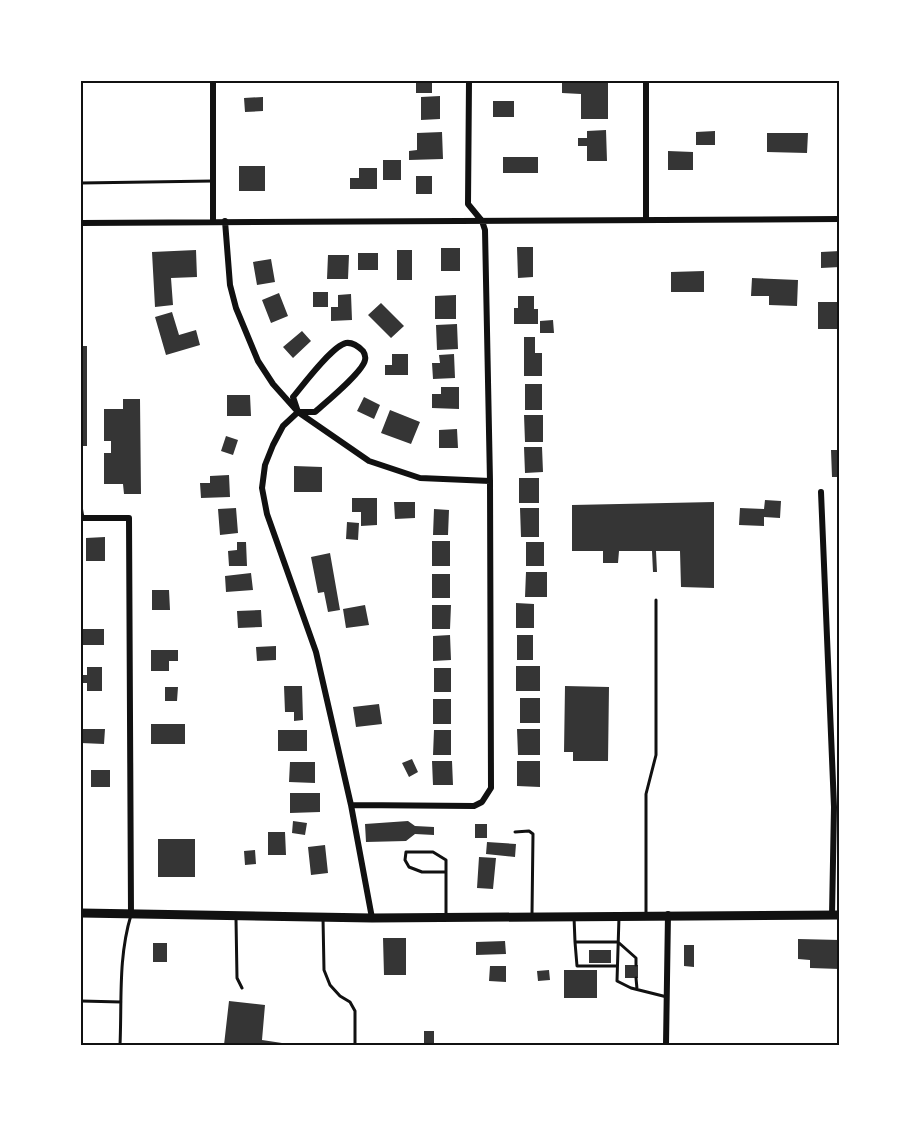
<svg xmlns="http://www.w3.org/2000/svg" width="921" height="1126" viewBox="0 0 921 1126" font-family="'Space Grotesk',sans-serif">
	<rect width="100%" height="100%" fill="#fff"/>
	<path fill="#353535" d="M416,81h16v12h-16z
		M562,81h46v38h-27v-25l-19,-1z
		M440,96v23l-19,1v-23z
		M263,97v14l-18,1 -1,-14z
		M493,101h21v16h-21z
		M606,130l1,31h-20v-15h-9v-8h9v-7z
		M715,131v14h-19v-13z
		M442,132l1,27 -34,1v-9l8,-1v-17z
		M767,133h41l-1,20 -40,-1z
		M668,151l25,1v18h-25z
		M503,157h35v16h-35z
		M383,160h18v20h-18z
		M239,166h26v25h-26z
		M359,168h18v21h-27v-11h9z
		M416,176h16v18h-16z
		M517,247h16v30l-15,1z
		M441,248h19v23h-19z
		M196,250l1,27 -26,1 2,27 -18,2 -3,-55z
		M397,250h15v30h-15z
		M840,251v16l-19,1v-16z
		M358,253h20v17h-20z
		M328,255h21l-1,24h-21z
		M271,259l4,23 -18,3 -4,-23z
		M704,271v21h-33v-20z
		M752,278l46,2 -1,26 -28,-1v-9h-18z
		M313,292h15v15h-15z
		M279,293l9,23 -17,7 -9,-23z
		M351,294l1,26 -21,1v-14h7v-12z
		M456,295v24h-21v-23z
		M518,296h16v13h4v15h-24v-16h4z
		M818,302h22v27h-22z
		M381,303l23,23 -13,12 -23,-23z
		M172,312l7,23 17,-5 4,15 -34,10 -11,-38z
		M553,320l1,13h-14v-12z
		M457,324l1,25 -21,1 -1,-25z
		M302,331l9,10 -18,17 -10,-11z
		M524,337h11v16h7v23h-18z
		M81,346h6v100h-6z
		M392,354h16v21h-23v-10h7z
		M454,354l1,24 -22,1 -1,-16h8l-1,-8z
		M525,384h17v26h-17z
		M441,387h18v22l-27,-1v-14h9z
		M227,395h23l1,21h-24z
		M364,397l16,8 -6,14 -17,-8z
		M123,399h17l1,95h-17l-1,-10h-19v-31h7v-12h-7v-32h19z
		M390,410l30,12 -9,22 -30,-11z
		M524,415h19v27h-18z
		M457,429l1,19h-19v-18z
		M226,436l12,4 -5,15 -12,-4z
		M524,447h18l1,25 -18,1z
		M831,450h9v27h-8z
		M294,466l28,1v25h-28z
		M229,475l1,22 -29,1 -1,-15h10v-7z
		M519,478h20v25h-20z
		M352,498h25v27l-16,1v-14h-9z
		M765,500l16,1 -1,17 -16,-1v9l-25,-1 1,-17 24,1z
		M394,502h21v16l-20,1z
		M714,502v86l-33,-1 -1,-36h-24l1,21h-4l-1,-21h-33l-1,12h-15v-12h-31v-46z
		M236,508l2,25 -18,2 -2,-26z
		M520,508h19v29h-18z
		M434,509l15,1 -1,25h-15z
		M347,522l12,1 -1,17 -12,-1z
		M105,537v24h-19v-23z
		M432,541h18v25h-18z
		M237,542h9l1,24h-18l-1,-15 9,-1z
		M526,542h18v24h-18z
		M330,553l10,57 -12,2 -4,-20 -6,1 -7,-36z
		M526,572h21v25h-22z
		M251,573l2,17 -27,2 -1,-16z
		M432,574h18v24h-18z
		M152,590h17l1,20h-18z
		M516,603l18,1v24h-18z
		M365,605l4,20 -23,3 -3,-19z
		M432,605h19l-1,24h-18z
		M261,610l1,17 -24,1 -1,-17z
		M81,629h23v16h-23z
		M450,635l1,25 -18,1v-25z
		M517,635h16v25h-16z
		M276,646v14l-19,1 -1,-14z
		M151,650h27v11h-9v10h-18z
		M516,666h24v25h-24z
		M87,667h15v24h-15v-8h-6v-8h6z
		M434,668h17v24h-17z
		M284,686h18l1,34 -9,1v-9h-9z
		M565,686l44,1 -1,74h-35v-9h-9z
		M165,687h13l-1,14h-12z
		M520,698h20v25h-20z
		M433,699h18v25h-18z
		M379,704l3,20 -26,3 -3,-20z
		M151,724h34v20h-34z
		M81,729h24l-1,15 -23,-1z
		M517,729h23v26h-22z
		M278,730h29v21h-29z
		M434,730h17v25h-18z
		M412,759l6,13 -9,5 -7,-14z
		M432,761h20l1,24h-20z
		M517,761h23v26l-23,-1z
		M290,762h25v21l-26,-1z
		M91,770h19v17h-19z
		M290,793h30v19l-30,1z
		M293,821l14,2 -2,12 -13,-2z
		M408,821l7,5 19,1v8l-19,-1 -9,7 -40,1 -1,-18z
		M475,824h12v14h-12z
		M268,832h17l1,23h-18z
		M158,839h37v38h-37z
		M487,842l29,2 -1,13 -29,-3z
		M325,845l3,28 -17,2 -3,-28z
		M255,850l1,14 -11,1 -1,-14z
		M479,857l17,1 -3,31 -16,-1z
		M383,938h23v37h-22z
		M798,939l42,1v29l-30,-1v-8l-12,-1z
		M505,941l1,13 -30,1v-13z
		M153,943h14v19h-14z
		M684,945h10v22l-10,-1z
		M589,950h22v13h-22z
		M625,965h13v13h-13z
		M490,966h16v16l-17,-1z
		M549,970l1,10 -12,1 -1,-10z
		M564,970h33v28h-33z
		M229,1001l36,4 -3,35 20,3v2h-58z
		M424,1031h10v14h-10z"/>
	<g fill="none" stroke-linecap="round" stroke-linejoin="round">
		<path stroke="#111" stroke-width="3" d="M81,183l132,-2
			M81,506l2,12
			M515,832l14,-1 4,3 -1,80
			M446,872h-24l-13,-5 -4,-7 1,-8h27l13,8v55
			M646,915v-121l10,-39v-155
			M574,917l1,25h43l18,16v7
			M619,917l-2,64 14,7 36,9
			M323,918l1,52 6,15 10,11 10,6 5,9v34
			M236,919l1,59 5,10
			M575,942l2,24h40
			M636,978l1,11
			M81,1001l40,1
			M120,1045c2,-44 -2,-87 11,-130"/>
		<path stroke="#111" stroke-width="6" d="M213,81v140
			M646,81v139
			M225,221l5,64 6,23 22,53 15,23 25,28 71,49 51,17 70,3
			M81,223l759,-4
			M298,412h17c10,-9 48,-40 50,-52 1,-4 0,-6 -2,-9 -4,-4 -10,-9 -17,-8 -14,3 -43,42 -53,54l5,15 -15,14 -10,19 -8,20 -3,23 5,26 49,138 35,153 21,113
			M821,492l13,315 -2,108
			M81,518h48l2,395
			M351,805l123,1 8,-4 9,-14 -1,-307 -5,-251 -3,-9 -14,-17 1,-123
			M666,1045l2,-131"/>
		<path stroke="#111" stroke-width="9" d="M81,913l291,5 468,-3"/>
	</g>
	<rect width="921" height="1126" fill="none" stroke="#ffffff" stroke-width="165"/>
	<rect x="82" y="82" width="756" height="962" fill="none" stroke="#111" stroke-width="2"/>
</svg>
